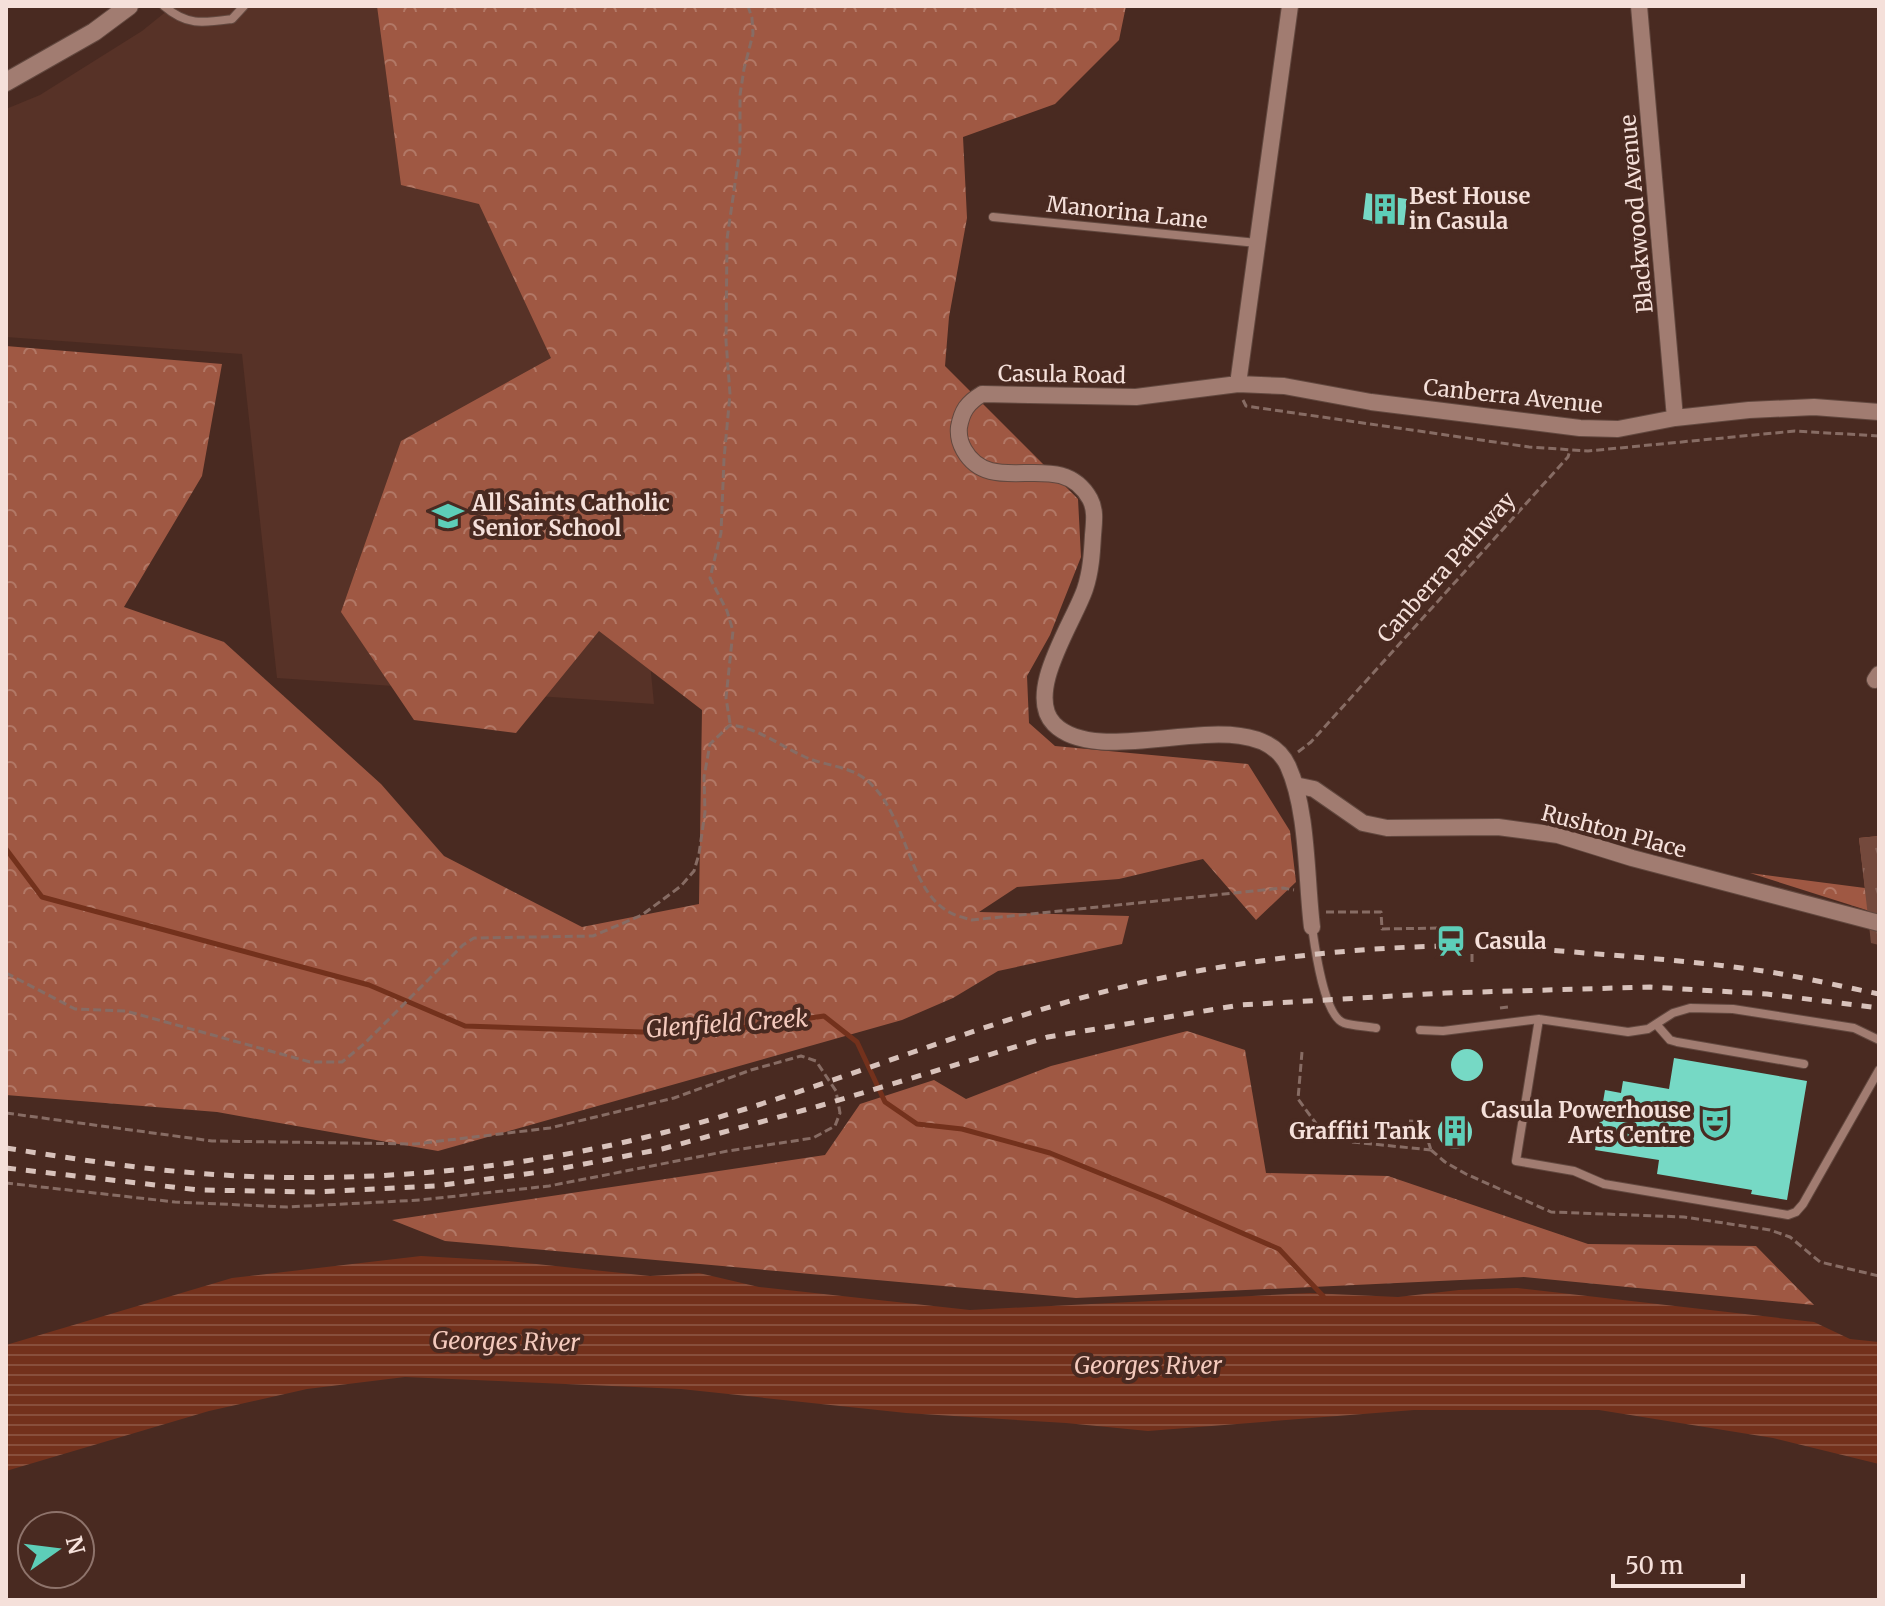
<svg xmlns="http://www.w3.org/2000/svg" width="1885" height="1606" viewBox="0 0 1885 1606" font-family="Merriweather,serif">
	<defs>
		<pattern id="forest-crowns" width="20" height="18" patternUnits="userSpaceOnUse" patternTransform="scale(2)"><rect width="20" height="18" fill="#9f5843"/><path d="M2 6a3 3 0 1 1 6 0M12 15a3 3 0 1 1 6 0" fill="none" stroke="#b27866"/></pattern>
		<pattern id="park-tufts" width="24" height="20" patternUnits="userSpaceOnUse" patternTransform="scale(2)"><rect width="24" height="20" fill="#74493c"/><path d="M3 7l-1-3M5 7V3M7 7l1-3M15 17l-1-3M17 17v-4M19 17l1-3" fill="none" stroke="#886358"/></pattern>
		<pattern id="water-rules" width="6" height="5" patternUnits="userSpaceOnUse" patternTransform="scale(2)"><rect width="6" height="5" fill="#73311c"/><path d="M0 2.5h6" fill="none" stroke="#884f3c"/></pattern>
	</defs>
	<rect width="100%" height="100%" fill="#492a21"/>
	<path fill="#573227" d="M173,6h347l83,165 51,533 -377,-26 -35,-324 -236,-17v-228l34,-14 102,-64z"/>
	<path fill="url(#forest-crowns)" d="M377,6h749l-7,34 -64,64 -92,33 4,81 -18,99 -4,49 133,133 3,58 -31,78 -23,41 2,47 26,23 193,18 42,67 6,51 -40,38 -53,-61 -84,20 -102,8 -38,25 150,4 -7,28 -124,27 -45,27 -51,22 -464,131 -221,-39 -211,-17v-749l216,18 -20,112 -78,131 100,35 157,142 63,72 138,71 117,-23 3,-194 -103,-79 -83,102 -102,-13 -73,-108 60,-171 150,-83 -72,-154 -78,-19z
		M1879,836v78l-129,-41 115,15 -6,-50z
		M1187,1031l58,19 21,123 122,3 200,68 168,2 58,59 -290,-28 -448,21 -631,-57 -53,-21 433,-65 35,-51 74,-24 32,19 85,-33z"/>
	<path fill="url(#park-tufts)" d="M1879,836v109l-8,-2 -12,-105z"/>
	<path fill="url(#water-rules)" d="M421,1256l87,5 142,15 49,-3 60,14 211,23 340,-17 88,4 61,-7 58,-2 297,34 36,17 29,3v122l-106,-26 -174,-28h-185l-266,21 -82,-8 -160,-10 -225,-24 -276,-12 -98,12 -98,22 -203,60v-126l226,-67z"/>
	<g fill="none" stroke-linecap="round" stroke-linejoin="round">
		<path stroke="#73311c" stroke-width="5" d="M6,849l36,48 327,88 96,41 177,6 91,-3 91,-13 33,26 28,60 32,22 45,5 88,24 111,45 118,51 44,47"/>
	</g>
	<path fill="#76d9c5" d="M1366,193l41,6 -3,26 -32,-1v-3l-9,-2z
		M1451 1065a16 16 0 1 1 32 0a16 16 0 1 1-32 0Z
		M1674,1058l133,23 -20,119 -36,-6 1,-4 -95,-16 2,-14 -64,-10 10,-60 16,3 2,-12 46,8z
		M1438 1132a17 17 0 1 1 34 0a17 17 0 1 1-34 0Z"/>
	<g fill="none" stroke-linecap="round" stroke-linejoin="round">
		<defs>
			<path id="service" d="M164,6c23,20 39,17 68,13l12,-13
				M993,217l264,26
				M1312,927c3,21 12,89 32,96 9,3 22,3 32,5
				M1539,1019l-23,142 58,10 30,13 184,31 8,-3 7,-8 76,-134
				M1656,1024l14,16 7,2 127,22
				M1420,1030l23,1 96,-12 89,13 20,-3 25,-16 17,-5 43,1 121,19 25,12"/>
			<path id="minor" d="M1639,6l36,412
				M1238,384l52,-378
				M1875,680l4,-6
				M1295,785l19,4 49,34 24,5 111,-1 60,8 74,23 247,65
				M1312,927c-6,-49 -4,-117 -24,-161 -33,-71 -185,8 -234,-42 -30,-31 20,-102 31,-135 6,-18 7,-36 8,-54 1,-12 3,-25 -3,-36 -30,-54 -98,1 -126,-49 -4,-7 -6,-14 -5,-23 3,-16 8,-24 23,-33l154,3 102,-13 46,2 87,16 209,26 38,1 57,-11 74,-8 65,-3 65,5"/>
			<path id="tertiary" d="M6,82l88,-50 35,-26"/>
		</defs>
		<use href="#service" stroke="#62483f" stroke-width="10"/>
		<use href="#minor" stroke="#62483f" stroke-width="18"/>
		<use href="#tertiary" stroke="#62483f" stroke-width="20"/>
		<path stroke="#876c64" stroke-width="3" stroke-dasharray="8 4" stroke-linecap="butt" d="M1243,400l3,6 283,41 59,4 207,-20 84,5
			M730,723l-4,-25 7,-67 -6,-20 -17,-33 11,-45 3,-74 6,-65 -4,-53 1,-102 13,-90v-54l4,-26 9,-35 -1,-16 -4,-12
			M1298,752l13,-10 257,-285 2,-7
			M1326,912h55l1,17 59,-1
			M1472,962v-10
			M6,973l69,36 51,2 184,51h32l22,-18 99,-99 11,-7 119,-2 49,-21 39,-29 13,-15 5,-17 6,-42 -1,-35 6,-33 20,-19c26,2 49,20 73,31 23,11 48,9 67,27 37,34 39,108 79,129 7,4 16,6 23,8l311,-32 11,2
			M1500,1008l8,-1
			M1302,1052l-4,47 25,34 20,8 88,9
			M6,1113l206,28 203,3 135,-16 124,-30 77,-28 50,-14 15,5 20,30 4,22 -5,13 -22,12 -85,13 -179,35 -129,14 -133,7 -112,-5 -169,-19
			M1409,1121l16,1v9l6,19
			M1431,1150l14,12 21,12 85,38 133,5 86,13 20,7 30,25 59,14"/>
		<use href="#service" stroke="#a17c71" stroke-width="8"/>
		<use href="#minor" stroke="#a17c71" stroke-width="16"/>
		<use href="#tertiary" stroke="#a17c71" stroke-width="18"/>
		<path stroke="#d8c2bb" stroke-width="5" stroke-dasharray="10 10" stroke-linecap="butt" d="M6,1148c63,10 126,20 190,25 149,13 321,-2 466,-40 182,-47 355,-131 541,-163 82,-14 165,-23 248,-24 45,0 89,3 134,7 64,5 128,10 191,20 34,6 69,14 103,21
			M6,1168l193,22 117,2 119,-6 113,-15 114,-22 157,-43 229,-69 192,-32 205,-12 205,-6 117,7 112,14"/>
	</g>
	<defs>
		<symbol id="building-bare" viewBox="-9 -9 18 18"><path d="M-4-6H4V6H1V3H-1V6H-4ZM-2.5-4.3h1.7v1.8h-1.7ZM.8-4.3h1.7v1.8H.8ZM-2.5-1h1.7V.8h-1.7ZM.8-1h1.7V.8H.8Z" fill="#5dceb8" stroke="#492a21" stroke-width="2.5" paint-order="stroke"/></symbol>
		<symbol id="school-bare" viewBox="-9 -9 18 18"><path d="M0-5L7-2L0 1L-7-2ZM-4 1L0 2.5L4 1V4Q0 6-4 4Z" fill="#5dceb8" stroke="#492a21" stroke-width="2.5" paint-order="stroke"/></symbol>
		<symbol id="station-bare" viewBox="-9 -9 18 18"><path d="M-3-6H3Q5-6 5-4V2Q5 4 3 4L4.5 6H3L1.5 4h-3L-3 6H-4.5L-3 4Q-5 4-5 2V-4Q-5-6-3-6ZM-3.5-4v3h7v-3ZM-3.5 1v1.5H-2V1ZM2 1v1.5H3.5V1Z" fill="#5dceb8" stroke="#492a21" stroke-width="2.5" paint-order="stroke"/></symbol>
		<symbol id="theatre-bare" viewBox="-9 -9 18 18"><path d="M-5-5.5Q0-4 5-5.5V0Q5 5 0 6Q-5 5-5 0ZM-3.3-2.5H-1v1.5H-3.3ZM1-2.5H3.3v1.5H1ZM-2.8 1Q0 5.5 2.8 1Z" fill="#5dceb8" stroke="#492a21" stroke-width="2.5" paint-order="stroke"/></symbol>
	</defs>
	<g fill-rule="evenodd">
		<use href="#building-bare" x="1363" y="187" width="44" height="44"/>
		<use href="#school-bare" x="426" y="494" width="44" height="44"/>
		<use href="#station-bare" x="1429" y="919" width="44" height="44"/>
		<use href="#theatre-bare" x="1693" y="1101" width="44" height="44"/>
		<use href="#building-bare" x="1433" y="1109" width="44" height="44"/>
	</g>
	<g text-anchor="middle" stroke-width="8" stroke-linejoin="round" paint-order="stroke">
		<g font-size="22" font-weight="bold" fill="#f5e0da" stroke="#492a21" text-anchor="start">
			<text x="1409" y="204">Best House<tspan x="1409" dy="25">in Casula</tspan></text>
			<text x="472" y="511">All Saints Catholic<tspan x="472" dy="25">Senior School</tspan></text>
			<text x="1475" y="949">Casula</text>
			<text x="1691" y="1118" text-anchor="end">Casula Powerhouse<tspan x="1691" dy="25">Arts Centre</tspan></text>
			<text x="1431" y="1139" text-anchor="end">Graffiti Tank</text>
		</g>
		<g font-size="22" fill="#f5e0da" stroke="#492a21">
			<text transform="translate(1127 212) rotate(6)" y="8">Manorina Lane</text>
			<text transform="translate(1636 214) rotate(-95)" y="8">Blackwood Avenue</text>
			<text transform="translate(1062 374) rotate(1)" y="8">Casula Road</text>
			<text transform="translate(1513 396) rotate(6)" y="8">Canberra Avenue</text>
			<text transform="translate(1446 567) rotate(-48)" y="8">Canberra Pathway</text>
			<text transform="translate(1614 831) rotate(15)" y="8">Rushton Place</text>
		</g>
		<g font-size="24" font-style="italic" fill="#f4cabd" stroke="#492a21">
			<text transform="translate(727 1024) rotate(-4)" y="8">Glenfield Creek</text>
			<text transform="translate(506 1342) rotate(1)" y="8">Georges River</text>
			<text x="1148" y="1374">Georges River</text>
		</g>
	</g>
	<rect width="1885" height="1606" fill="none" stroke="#f5e0da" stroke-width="16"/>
	<g transform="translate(56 1550) rotate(76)"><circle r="38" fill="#492a21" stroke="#8e736b" stroke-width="2"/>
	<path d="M0-6L14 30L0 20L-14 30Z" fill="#5dceb8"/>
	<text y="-12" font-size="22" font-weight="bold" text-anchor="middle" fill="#f5e0da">N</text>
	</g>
	<path d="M1613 1574v12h130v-12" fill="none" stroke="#f5e0da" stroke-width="4"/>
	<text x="1625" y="1574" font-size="24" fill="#f5e0da" stroke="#492a21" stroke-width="6" paint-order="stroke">50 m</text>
</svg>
